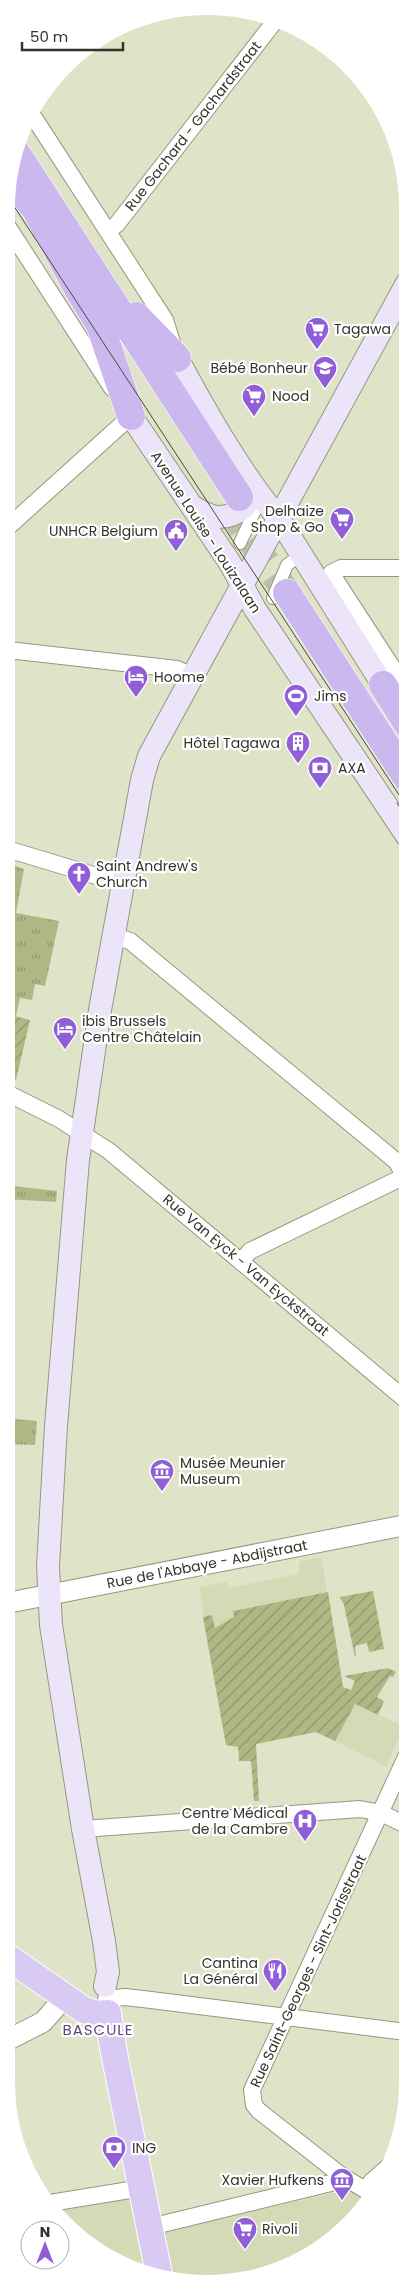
<svg xmlns="http://www.w3.org/2000/svg" width="414" height="2290" viewBox="0 0 414 2290" font-family="Poppins,sans-serif">
	<defs>
		<pattern id="park-tufts" width="24" height="20" patternUnits="userSpaceOnUse" patternTransform="scale(1.25)"><rect width="24" height="20" fill="#b1b784"/><path d="M3 7l-1-3M5 7V3M7 7l1-3M15 17l-1-3M17 17v-4M19 17l1-3" fill="none" stroke="#91956c"/></pattern>
		<pattern id="garden-furrows" width="10" height="10" patternUnits="userSpaceOnUse" patternTransform="scale(1.25)"><rect width="10" height="10" fill="#b1b784"/><path d="M-1 1l2-2M0 10L10 0M9 11l2-2" fill="none" stroke="#91956c"/></pattern>
	</defs>
	<rect width="100%" height="100%" fill="#dfe3c7"/>
	<path fill="#d4d9b6" d="M321,1557l24,142 59,28 -18,39 -70,-34 -61,12 -29,1 -27,-158 28,-5 2,6 69,-14 2,-13z
		M353,2189l11,12 -25,33 -68,39 -77,10 -76,-20 -53,-38 -12,-18 76,-12 32,36z"/>
	<path fill="url(#park-tufts)" d="M10,864l14,5 -8,44 43,8 -14,65 -10,-2 -3,16 -12,-2 -4,18 -9,-2v-137z
		M7,1181l7,1v4l43,5 -1,11 -49,-3z
		M15,1419l22,2 -2,24 -28,-1v-20l8,3z"/>
	<path fill="url(#garden-furrows)" d="M7,1014l23,6 -14,60 -9,-4z
		M373,1591l11,58 -15,3 -2,-9 -12,3 1,10 -1,1 -11,-52 -4,-8z
		M328,1592l15,95 8,3 4,-9 -11,-5 44,-8 8,4 -3,5 -3,-1 -13,21 7,4 -6,14 -23,-11 -20,37 -19,-9 -60,12 3,57h-5l-3,-40h-12l-1,-14 -12,-2 -23,-128 9,-2 3,13 19,-11 -1,-6z"/>
	<g fill="none" stroke-linecap="round" stroke-linejoin="round">
		<path stroke="#bcc0a7" stroke-width="28" stroke-dasharray="28 14" stroke-linecap="butt" d="M227,505l60,88"/>
		<defs>
			<path id="pedestrian" d="M240,543l18,-39
				M273,598l14,-33 8,-6"/>
			<path id="minor" d="M31,113l134,207 10,32
				M8,227l104,161
				M109,231l8,-7 158,-203
				M8,527l123,-111 -4,-6
				M8,650l169,19 15,7
				M407,690l-76,-117 10,-5h66
				M7,849l116,35
				M114,936l16,5 267,221 7,14
				M7,1093l52,26 50,32 298,250
				M241,1261l9,-10 157,-76
				M83,1829l277,-20 21,4 25,12
				M106,1999l19,-2 18,2 263,33
				M367,2191l-25,-15 -83,-65 -5,-6 -2,-15 154,-333
				M367,2191l4,-9 18,-16
				M50,2203l92,-15
				M150,2227l185,-45 7,-6"/>
			<path id="tertiary" d="M7,1603l399,-78
				M6,2041l37,-19 22,-25"/>
			<path id="secondary" d="M177,358c29,54 63,114 102,161l104,166 11,13
				M131,416l99,147 25,46 152,227
				M192,506c8,5 16,10 25,11 18,1 37,-13 36,-31
				M105,1986l3,-14 -4,-31 -21,-112 -32,-204 -3,-59 8,-140 22,-266 22,-150 42,-230 7,-24 258,-473"/>
			<path id="primary" d="M6,1956l78,54 13,4 11,-1 5,35 46,226"/>
			<path id="trunk" d="M17,154l222,343
				M9,178l26,30 43,81 22,36 31,91
				M136,316l41,42
				M287,593l120,185
				M383,685l24,38"/>
		</defs>
		<use href="#pedestrian" stroke="#95987f" stroke-width="14"/>
		<use href="#minor" stroke="#95987f" stroke-width="18"/>
		<use href="#tertiary" stroke="#95987f" stroke-width="22"/>
		<use href="#secondary" stroke="#95987f" stroke-width="24"/>
		<use href="#primary" stroke="#fff" stroke-width="28"/>
		<use href="#trunk" stroke="#fff" stroke-width="29"/>
		<use href="#pedestrian" stroke="#fff" stroke-width="12"/>
		<use href="#minor" stroke="#fff" stroke-width="16"/>
		<use href="#tertiary" stroke="#fff" stroke-width="20"/>
		<use href="#secondary" stroke="#ece5f9" stroke-width="22"/>
		<use href="#primary" stroke="#d8caf2" stroke-width="26"/>
		<use href="#trunk" stroke="#cbb8ee" stroke-width="28"/>
		<path stroke="#484a3d" stroke-width="1" d="M8,197l399,610
			M397,803l10,15"/>
	</g>
	<defs>
		<symbol id="supermarket-pin" viewBox="-11 -11 22 30"><path d="M0 17L-7.5 6A9.5 9.5 0 1 1 7.5 6Z" fill="#905ed7" stroke="#fff"/><path d="M-6-5.5h2.5l.6 2H6L4.5 2H-2.5L-4.4-4H-6ZM-1.5 3.2a1.3 1.3 0 1 0 .1 0ZM3 3.2a1.3 1.3 0 1 0 .1 0Z" fill="#fff"/></symbol>
		<symbol id="school-pin" viewBox="-11 -11 22 30"><path d="M0 17L-7.5 6A9.5 9.5 0 1 1 7.5 6Z" fill="#905ed7" stroke="#fff"/><path d="M0-5L7-2L0 1L-7-2ZM-4 1L0 2.5L4 1V4Q0 6-4 4Z" fill="#fff"/></symbol>
		<symbol id="civic-pin" viewBox="-11 -11 22 30"><path d="M0 17L-7.5 6A9.5 9.5 0 1 1 7.5 6Z" fill="#905ed7" stroke="#fff"/><path d="M-.6-6.5H3V-4.5H.6V-3L4-1V1h2V6H-6V1h2V-1L-.6-3ZM-1.2 2.5V6h2.4V2.5Z" fill="#fff"/></symbol>
		<symbol id="hotel-pin" viewBox="-11 -11 22 30"><path d="M0 17L-7.5 6A9.5 9.5 0 1 1 7.5 6Z" fill="#905ed7" stroke="#fff"/><path d="M-6-4.5h1.5V1H6V5H4.5V3h-9V5H-6ZM-4 0a1.8 1.8 0 1 1 3.6 0ZM.5 0V-2.5h3Q6-2.5 6 0Z" fill="#fff"/></symbol>
		<symbol id="stadium-pin" viewBox="-11 -11 22 30"><path d="M0 17L-7.5 6A9.5 9.5 0 1 1 7.5 6Z" fill="#905ed7" stroke="#fff"/><path d="M0-5a6.5 5 0 1 0 0 10a6.5 5 0 1 0 0-10ZM-3.5-1.8h7v3.6h-7Z" fill="#fff"/></symbol>
		<symbol id="building-pin" viewBox="-11 -11 22 30"><path d="M0 17L-7.5 6A9.5 9.5 0 1 1 7.5 6Z" fill="#905ed7" stroke="#fff"/><path d="M-4-6H4V6H1V3H-1V6H-4ZM-2.5-4.3h1.7v1.8h-1.7ZM.8-4.3h1.7v1.8H.8ZM-2.5-1h1.7V.8h-1.7ZM.8-1h1.7V.8H.8Z" fill="#fff"/></symbol>
		<symbol id="bank-pin" viewBox="-11 -11 22 30"><path d="M0 17L-7.5 6A9.5 9.5 0 1 1 7.5 6Z" fill="#905ed7" stroke="#fff"/><path d="M-6-4H6V4H-6ZM0-2.3a2.3 2.3 0 1 0 0 4.6a2.3 2.3 0 1 0 0-4.6Z" fill="#fff"/></symbol>
		<symbol id="church-pin" viewBox="-11 -11 22 30"><path d="M0 17L-7.5 6A9.5 9.5 0 1 1 7.5 6Z" fill="#905ed7" stroke="#fff"/><path d="M-1.2-6h2.4v3.5h3.3v2.4h-3.3V6h-2.4V-.1h-3.3v-2.4h3.3Z" fill="#fff"/></symbol>
		<symbol id="museum-pin" viewBox="-11 -11 22 30"><path d="M0 17L-7.5 6A9.5 9.5 0 1 1 7.5 6Z" fill="#905ed7" stroke="#fff"/><path d="M0-6L6-3V-2H-6V-3ZM-5-1h2V3h-2ZM-1-1h2V3h-2ZM3-1h2V3H3ZM-6 4H6V6H-6Z" fill="#fff"/></symbol>
		<symbol id="hospital-pin" viewBox="-11 -11 22 30"><path d="M0 17L-7.5 6A9.5 9.5 0 1 1 7.5 6Z" fill="#905ed7" stroke="#fff"/><path d="M-5-5h3v3.5h4V-5h3V5h-3V1.5h-4V5h-3Z" fill="#fff"/></symbol>
		<symbol id="restaurant-pin" viewBox="-11 -11 22 30"><path d="M0 17L-7.5 6A9.5 9.5 0 1 1 7.5 6Z" fill="#905ed7" stroke="#fff"/><path d="M-5-6h1v4h1v-4h1v4h1v-4h1v5L-1.5 .5V6h-2V.5L-5-1ZM5-6V6H3V1.5H1.5Q1.5-4 5-6Z" fill="#fff"/></symbol>
	</defs>
	<g fill-rule="evenodd">
		<use href="#supermarket-pin" x="303" y="315" width="28" height="38"/>
		<use href="#school-pin" x="311" y="354" width="28" height="38"/>
		<use href="#supermarket-pin" x="240" y="382" width="28" height="38"/>
		<use href="#supermarket-pin" x="328" y="505" width="28" height="38"/>
		<use href="#civic-pin" x="162" y="517" width="28" height="38"/>
		<use href="#hotel-pin" x="122" y="663" width="28" height="38"/>
		<use href="#stadium-pin" x="282" y="682" width="28" height="38"/>
		<use href="#building-pin" x="284" y="729" width="28" height="38"/>
		<use href="#bank-pin" x="306" y="754" width="28" height="38"/>
		<use href="#church-pin" x="65" y="860" width="28" height="38"/>
		<use href="#hotel-pin" x="51" y="1015" width="28" height="38"/>
		<use href="#museum-pin" x="148" y="1457" width="28" height="38"/>
		<use href="#hospital-pin" x="291" y="1807" width="28" height="38"/>
		<use href="#restaurant-pin" x="261" y="1957" width="28" height="38"/>
		<use href="#bank-pin" x="100" y="2134" width="28" height="38"/>
		<use href="#museum-pin" x="328" y="2166" width="28" height="38"/>
		<use href="#supermarket-pin" x="231" y="2215" width="28" height="38"/>
	</g>
	<g text-anchor="middle" stroke-width="4.5" stroke-linejoin="round" paint-order="stroke">
		<g font-size="14" fill="#323329" stroke="#fff">
			<text transform="translate(193 126) rotate(-52)" y="5">Rue Gachard - Gachardstraat</text>
			<text transform="translate(206 532) rotate(57)" y="5">Avenue Louise - Louizalaan</text>
			<text transform="translate(246 1265) rotate(40)" y="5">Rue Van Eyck - Van Eyckstraat</text>
			<text transform="translate(207 1564) rotate(-11)" y="5">Rue de l'Abbaye - Abdijstraat</text>
			<text transform="translate(308 1971) rotate(-65)" y="5">Rue Saint-Georges - Sint-Jorisstraat</text>
		</g>
		<g font-size="14" fill="#323329" stroke="#fff" text-anchor="start">
			<text x="334" y="334">Tagawa</text>
			<text x="308" y="373" text-anchor="end">Bébé Bonheur</text>
			<text x="272" y="401">Nood</text>
			<text x="324" y="516" text-anchor="end">Delhaize<tspan x="324" dy="16">Shop &amp; Go</tspan></text>
			<text x="158" y="536" text-anchor="end">UNHCR Belgium</text>
			<text x="154" y="682">Hoome</text>
			<text x="314" y="701">Jims</text>
			<text x="280" y="748" text-anchor="end">Hôtel Tagawa</text>
			<text x="338" y="773">AXA</text>
			<text x="96" y="871">Saint Andrew's<tspan x="96" dy="16">Church</tspan></text>
			<text x="82" y="1026">ibis Brussels<tspan x="82" dy="16">Centre Châtelain</tspan></text>
			<text x="180" y="1468">Musée Meunier<tspan x="180" dy="16">Museum</tspan></text>
			<text x="288" y="1818" text-anchor="end">Centre Médical<tspan x="288" dy="16">de la Cambre</tspan></text>
			<text x="258" y="1968" text-anchor="end">Cantina<tspan x="258" dy="16">La Général</tspan></text>
			<text x="132" y="2153">ING</text>
			<text x="324" y="2185" text-anchor="end">Xavier Hufkens</text>
			<text x="262" y="2234">Rivoli</text>
		</g>
		<g font-size="15" letter-spacing="1" fill="#5e4784" stroke="#fff">
			<text x="98" y="2035">BASCULE</text>
		</g>
	</g>
	<path d="M0 0H414V2290H0ZM207 15H207A192 192 0 0 1 399 207V2083A192 192 0 0 1 207 2275H207A192 192 0 0 1 15 2083V207A192 192 0 0 1 207 15Z" fill="#fff" fill-rule="evenodd"/>
	<g transform="translate(45 2245)"><circle r="24" fill="#ffffff" stroke="#adada9"/>
	<path d="M0-4L9 19L0 12L-9 19Z" fill="#905ed7"/>
	<text y="-8" font-size="14" font-weight="bold" text-anchor="middle" fill="#323329">N</text>
	</g>
	<path d="M22 42v8h101v-8" fill="none" stroke="#323329" stroke-width="2.5"/>
	<text x="30" y="42" font-size="15" fill="#323329" stroke="#ffffff" stroke-width="4" paint-order="stroke">50 m</text>
</svg>
